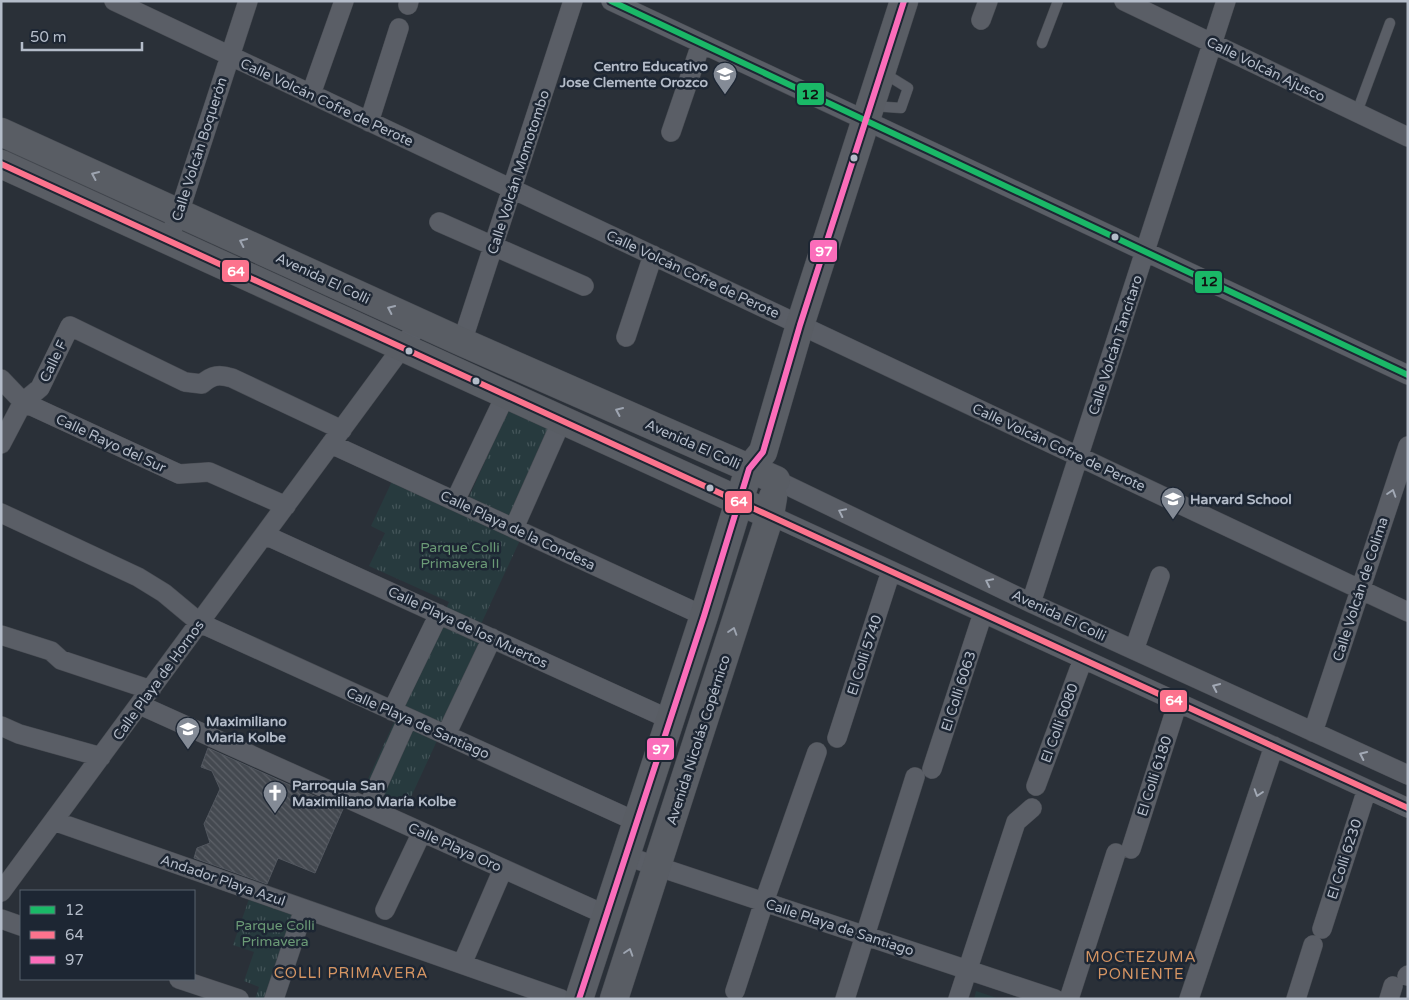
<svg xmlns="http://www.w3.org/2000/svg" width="1409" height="1000" viewBox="0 0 1409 1000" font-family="'Varela Round',sans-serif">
	<defs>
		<pattern id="park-tufts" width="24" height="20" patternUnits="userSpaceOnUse" patternTransform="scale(1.25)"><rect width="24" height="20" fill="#273a3e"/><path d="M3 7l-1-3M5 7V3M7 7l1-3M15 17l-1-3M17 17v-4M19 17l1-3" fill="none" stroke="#445559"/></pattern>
		<pattern id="building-back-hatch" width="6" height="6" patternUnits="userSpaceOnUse" patternTransform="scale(1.25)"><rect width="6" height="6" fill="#444950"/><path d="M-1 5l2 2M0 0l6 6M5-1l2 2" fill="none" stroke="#5d6168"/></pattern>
	</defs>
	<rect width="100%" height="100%" fill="#2a3038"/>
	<path fill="#273a3e" d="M976,991l24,8h-26z"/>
	<path fill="url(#park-tufts)" d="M510,406l43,20 -31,110 -47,101 8,4 -78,169 -42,-20 86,-188 -80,-36 16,-33 -14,-7 23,-49 70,31z
		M250,896l62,20 -29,83h-28l4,-12 -15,-6 10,-29 -21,-7z"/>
	<path fill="url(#building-back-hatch)" stroke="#52575f" d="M208,748l135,61 -28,64 -37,-15 -11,26 -73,-26 3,-10 13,-5 -6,-19 16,-35 -8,-18 -11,-4z"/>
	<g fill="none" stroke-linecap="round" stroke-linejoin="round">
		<defs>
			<path id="lane" d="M1042,43l16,-42
				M873,106l28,2 7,-20 -26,-16
				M1357,112l33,-89"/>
			<path id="street" d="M114,1l1294,611
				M611,1l797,374
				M1124,1l284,136
				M408,5l1,-4
				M981,20l7,-19
				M311,94l33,-93
				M369,122l30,-94
				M671,132l30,-88
				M439,222l145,64
				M168,240l11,-27 69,-212
				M626,337l27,-82
				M462,342l111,-341
				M1,379l22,23 156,72 30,-2 77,34
				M1,444l22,-42 17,-14 30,-62 115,56 17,2c10,-9 17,-10 30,-6l110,52
				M331,444l373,172
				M776,480l255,123 377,172
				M455,501l51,-107
				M1,513l137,64 26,16 36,30 437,199
				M770,515l638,293
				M514,528l48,-108
				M265,535l406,185
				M1031,603l195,-602
				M1,635l50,16 10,9 90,30
				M1134,650l26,-74
				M140,705l466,210
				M392,711l47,-97
				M1,726l18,8 82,23
				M1313,732l95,-286
				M446,735l46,-97
				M837,738l54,-167
				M932,769l51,-156
				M1036,786l47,-127
				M368,807l40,-89
				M54,821l507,178
				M1131,849l47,-147
				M626,856l429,143
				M1,892l419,-569
				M385,910l37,-78
				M1,919l20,7
				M1322,929l45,-140
				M462,964l41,-95
				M1407,976l1,-1
				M179,979l60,20
				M735,991l29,-89 53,-150
				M274,999l30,-90
				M845,999l70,-222
				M958,999l58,-177 16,-14
				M1069,999l47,-146
				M1189,999l85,-253
				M1296,999l17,-54
				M1389,999l4,-13"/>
			<path id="secondary" d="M1,132l461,210 314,138
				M1,164l769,351
				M579,999l125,-383 45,-147 14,-17 37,-127 104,-324
				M614,999l156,-484 3,-18"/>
		</defs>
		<use href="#lane" stroke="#484c53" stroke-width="11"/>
		<use href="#street" stroke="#484c53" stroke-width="20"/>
		<use href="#secondary" stroke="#484c53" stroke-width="29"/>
		<use href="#lane" stroke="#5a5e66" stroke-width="10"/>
		<use href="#street" stroke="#5a5e66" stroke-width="19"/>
		<use href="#secondary" stroke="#595d64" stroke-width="28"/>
		<defs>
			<path id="bus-1" d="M611,1l797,374"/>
			<path id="bus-2" d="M1,164l1407,644"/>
			<path id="bus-3" d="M579,999l125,-383 45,-147 14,-17 37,-127 104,-324"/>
		</defs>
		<use href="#bus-1" stroke="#1d2633" stroke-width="10"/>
		<use href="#bus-2" stroke="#1d2633" stroke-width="10"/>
		<use href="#bus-3" stroke="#1d2633" stroke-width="10"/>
		<use href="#bus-1" stroke="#1ab867" stroke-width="6"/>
		<use href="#bus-2" stroke="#fc738d" stroke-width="6"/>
		<use href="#bus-3" stroke="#fb6dba" stroke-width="6"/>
	</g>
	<defs><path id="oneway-chevron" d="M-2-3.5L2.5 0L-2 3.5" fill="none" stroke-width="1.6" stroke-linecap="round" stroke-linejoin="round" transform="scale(1.25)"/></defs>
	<g stroke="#9da4b0">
		<use href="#oneway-chevron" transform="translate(95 175) rotate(-156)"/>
		<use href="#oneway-chevron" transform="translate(243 242) rotate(-155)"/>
		<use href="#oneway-chevron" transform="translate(391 309) rotate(-155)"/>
		<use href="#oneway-chevron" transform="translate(619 411) rotate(-156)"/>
		<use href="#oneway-chevron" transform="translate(733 631) rotate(-72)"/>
		<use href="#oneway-chevron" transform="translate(629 952) rotate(-72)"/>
	</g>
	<g stroke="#a2a9b5">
		<use href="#oneway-chevron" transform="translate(1392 493) rotate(-72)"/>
		<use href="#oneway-chevron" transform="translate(842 512) rotate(-154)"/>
		<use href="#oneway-chevron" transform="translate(989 582) rotate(-154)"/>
		<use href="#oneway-chevron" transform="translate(1216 687) rotate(-155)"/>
		<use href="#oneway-chevron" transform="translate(1363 755) rotate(-155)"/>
		<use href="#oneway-chevron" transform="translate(1258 793) rotate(108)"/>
	</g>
	<defs>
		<symbol id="school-pin" viewBox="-11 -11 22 30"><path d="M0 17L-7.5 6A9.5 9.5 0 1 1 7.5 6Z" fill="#848b96" stroke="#1d2633"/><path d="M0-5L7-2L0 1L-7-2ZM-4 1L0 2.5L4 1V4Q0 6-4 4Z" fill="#fff"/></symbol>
		<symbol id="church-pin" viewBox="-11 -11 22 30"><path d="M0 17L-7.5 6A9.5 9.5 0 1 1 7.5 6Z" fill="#848b96" stroke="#1d2633"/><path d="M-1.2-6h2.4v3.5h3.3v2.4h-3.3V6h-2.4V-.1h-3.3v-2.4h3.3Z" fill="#fff"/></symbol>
	</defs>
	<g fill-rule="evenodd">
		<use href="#school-pin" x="711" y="60" width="28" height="38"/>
		<use href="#school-pin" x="1159" y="485" width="28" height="38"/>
		<use href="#school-pin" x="174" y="715" width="28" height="38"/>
		<use href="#church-pin" x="261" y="779" width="28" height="38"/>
	</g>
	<g fill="#b4bcc9" stroke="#1d2633" stroke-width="2">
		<circle cx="854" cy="158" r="4.5"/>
		<circle cx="1115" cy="237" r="4.5"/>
		<circle cx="409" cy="351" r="4.5"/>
		<circle cx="476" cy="381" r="4.5"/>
		<circle cx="710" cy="488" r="4.5"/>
	</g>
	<g text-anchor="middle" stroke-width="5" stroke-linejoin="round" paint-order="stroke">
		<g font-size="14" font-weight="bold" fill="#b4bcc9" stroke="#1d2633" text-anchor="start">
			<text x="708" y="71" text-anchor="end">Centro Educativo<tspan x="708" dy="16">Jose Clemente Orozco</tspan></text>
			<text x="1190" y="504">Harvard School</text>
			<text x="206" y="726">Maximiliano<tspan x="206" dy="16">Maria Kolbe</tspan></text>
			<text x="292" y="790">Parroquia San<tspan x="292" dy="16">Maximiliano María Kolbe</tspan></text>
		</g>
		<g font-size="14" fill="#b4bcc9" stroke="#1d2633">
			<text transform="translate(1266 69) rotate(26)" y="5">Calle Volcán Ajusco</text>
			<text transform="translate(327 102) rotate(25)" y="5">Calle Volcán Cofre de Perote</text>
			<text transform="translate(199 149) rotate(-72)" y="5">Calle Volcán Boquerón</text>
			<text transform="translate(518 172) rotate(-72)" y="5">Calle Volcán Momotombo</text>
			<text transform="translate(693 274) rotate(25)" y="5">Calle Volcán Cofre de Perote</text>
			<text transform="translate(323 278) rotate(25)" y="5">Avenida El Colli</text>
			<text transform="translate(1115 345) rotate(-72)" y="5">Calle Volcán Tancítaro</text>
			<text transform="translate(53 361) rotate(-64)" y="5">Calle F</text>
			<text transform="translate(111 443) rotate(25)" y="5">Calle Rayo del Sur</text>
			<text transform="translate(693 444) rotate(24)" y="5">Avenida El Colli</text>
			<text transform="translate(1059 447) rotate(25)" y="5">Calle Volcán Cofre de Perote</text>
			<text transform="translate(518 530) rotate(25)" y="5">Calle Playa de la Condesa</text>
			<text transform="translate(1360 589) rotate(-72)" y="5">Calle Volcán de Colima</text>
			<text transform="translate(1059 615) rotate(25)" y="5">Avenida El Colli</text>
			<text transform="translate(468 627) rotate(25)" y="5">Calle Playa de los Muertos</text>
			<text transform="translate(864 655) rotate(-72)" y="5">El Colli 5740</text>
			<text transform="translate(158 680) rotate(-54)" y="5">Calle Playa de Hornos</text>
			<text transform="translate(958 691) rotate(-72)" y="5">El Colli 6063</text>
			<text transform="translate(418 723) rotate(24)" y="5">Calle Playa de Santiago</text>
			<text transform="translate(1059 723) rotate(-70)" y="5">El Colli 6080</text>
			<text transform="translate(698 740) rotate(-72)" y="5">Avenida Nicolás Copérnico</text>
			<text transform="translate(1154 776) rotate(-72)" y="5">El Colli 6180</text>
			<text transform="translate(455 847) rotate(24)" y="5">Calle Playa Oro</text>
			<text transform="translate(1344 859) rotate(-72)" y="5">El Colli 6230</text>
			<text transform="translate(223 880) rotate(19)" y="5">Andador Playa Azul</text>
			<text transform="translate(840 927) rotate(18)" y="5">Calle Playa de Santiago</text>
		</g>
		<g font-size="14" fill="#6b9a76" stroke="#1d2633">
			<text x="460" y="552">Parque Colli<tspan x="460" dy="16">Primavera II</tspan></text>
			<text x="275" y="930">Parque Colli<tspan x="275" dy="16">Primavera</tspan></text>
		</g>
		<g font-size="15" letter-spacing="1" fill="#d59563" stroke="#1d2633">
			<text x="1141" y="962">MOCTEZUMA<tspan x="1141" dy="17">PONIENTE</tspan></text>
			<text x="351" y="978">COLLI PRIMAVERA</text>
		</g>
	</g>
	<g stroke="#1d2633" stroke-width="2">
		<rect x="796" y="82" width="29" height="24" rx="5" fill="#1ab867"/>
		<rect x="809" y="239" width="29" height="24" rx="5" fill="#fb6dba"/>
		<rect x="221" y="259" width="29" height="24" rx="5" fill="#fc738d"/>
		<rect x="1194" y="270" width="29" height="24" rx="5" fill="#1ab867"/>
		<rect x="724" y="490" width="29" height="24" rx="5" fill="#fc738d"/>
		<rect x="1159" y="689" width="29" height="24" rx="5" fill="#fc738d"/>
		<rect x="646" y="737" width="29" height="24" rx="5" fill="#fb6dba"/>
	</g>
	<g font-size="14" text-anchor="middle" font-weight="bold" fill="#fff">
		<text x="824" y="256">97</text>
		<text x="236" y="276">64</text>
		<text x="739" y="506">64</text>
		<text x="1174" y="705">64</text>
		<text x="661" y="754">97</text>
	</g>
	<g font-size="14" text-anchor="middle" font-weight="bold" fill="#111">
		<text x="810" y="99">12</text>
		<text x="1209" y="286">12</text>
	</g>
	<rect width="1409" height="1000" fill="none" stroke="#b4bcc9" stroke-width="5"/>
	<rect x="20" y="890" width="175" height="90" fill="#1d2633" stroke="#59626f"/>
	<rect x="30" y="906" width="25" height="8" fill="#1ab867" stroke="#59626f"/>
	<text x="65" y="915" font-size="15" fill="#b4bcc9">12</text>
	<rect x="30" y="931" width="25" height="8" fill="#fc738d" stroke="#59626f"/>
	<text x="65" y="940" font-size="15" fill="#b4bcc9">64</text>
	<rect x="30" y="956" width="25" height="8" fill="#fb6dba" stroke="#59626f"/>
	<text x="65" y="965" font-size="15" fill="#b4bcc9">97</text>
	<path d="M22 42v8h120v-8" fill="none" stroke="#b4bcc9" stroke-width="2.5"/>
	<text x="30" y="42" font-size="15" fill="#b4bcc9" stroke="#1d2633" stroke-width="4" paint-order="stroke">50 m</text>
</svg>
